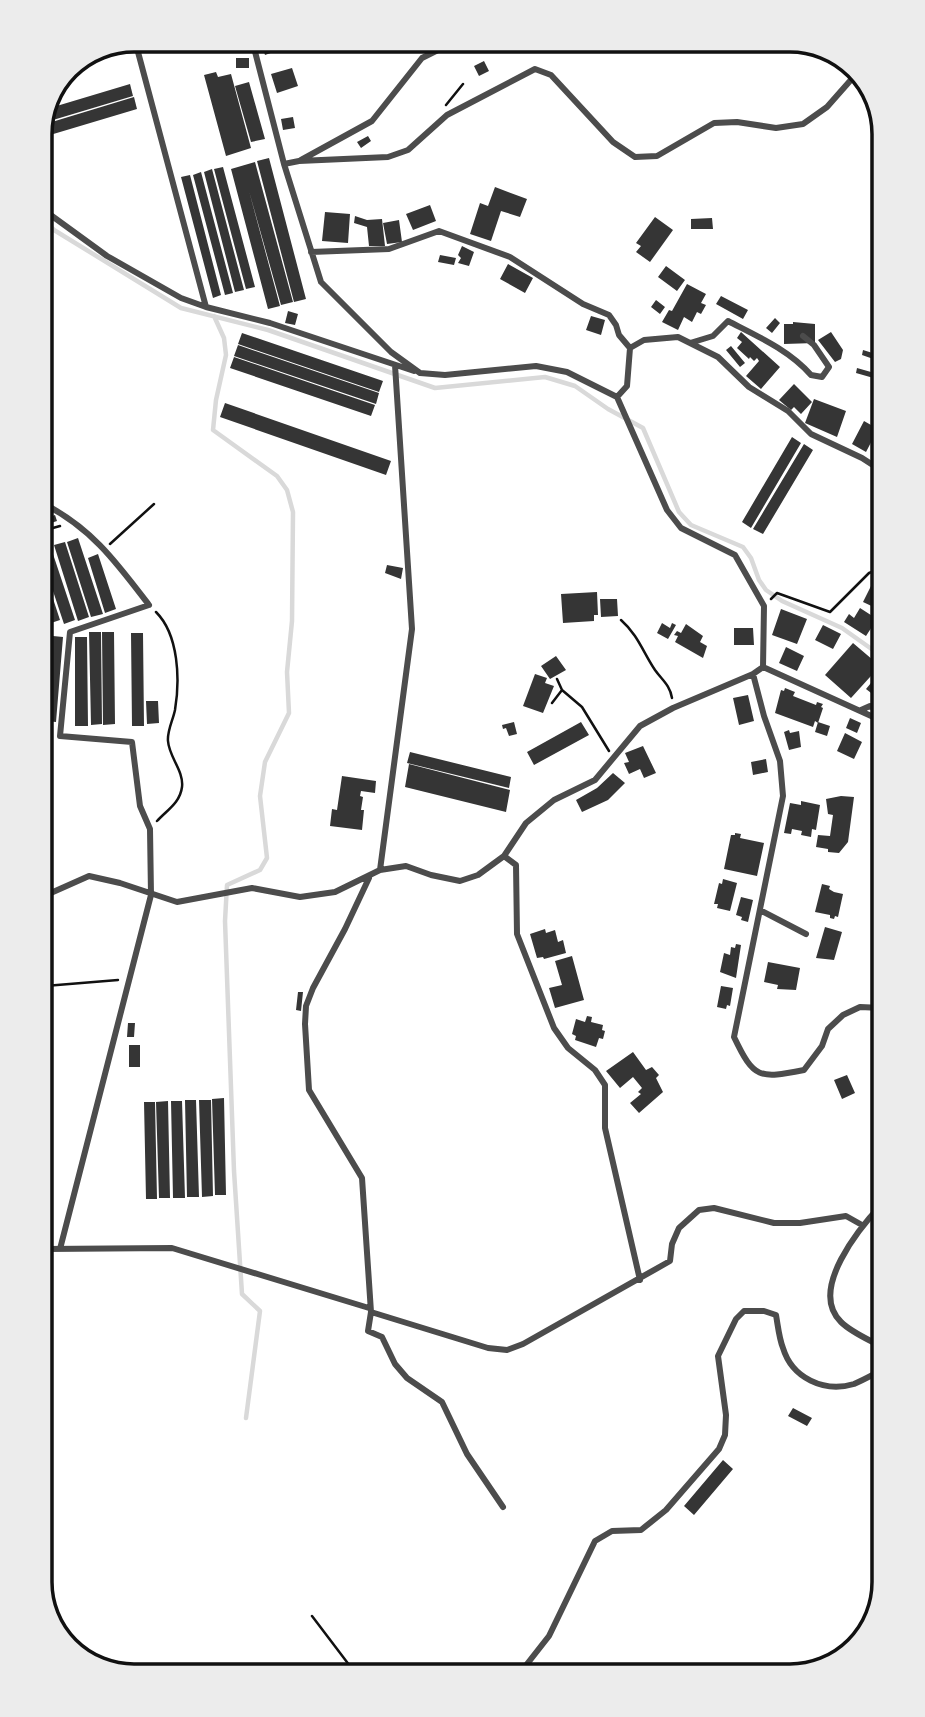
<svg xmlns="http://www.w3.org/2000/svg" width="925" height="1717" viewBox="0 0 925 1717" font-family="Cabin,sans-serif">
	<rect width="100%" height="100%" fill="#fff"/>
	<g fill="none" stroke-linecap="round" stroke-linejoin="round">
		<path stroke="#d9d9d9" stroke-width="4.5" d="M41,218l13,12 127,78 87,22 167,58 110,-11 30,9 33,23 35,19 36,84 12,13 52,22 8,11 8,22 7,10 16,11 60,27 38,27
			M214,316l10,22 2,17 -10,45 -3,30 64,46 10,14 6,22 -1,109 -5,51 2,41 -24,49 -5,34 7,62 -7,12 -33,15 -2,36 9,250 8,123 18,17 -14,107"/>
	</g>
	<path fill="#353535" d="M260,40h16l3,10 -14,5z
		M236,58h13v10h-13z
		M484,61l5,10 -10,5 -5,-10z
		M292,68l6,18 -21,7 -6,-19z
		M216,72l2,5 13,-3 20,74 -25,8 -22,-81z
		M249,82l16,57 -14,3 -16,-56z
		M130,84l3,12 -90,27 7,-15z
		M134,97l3,12 -97,29 2,-13z
		M293,117l2,11 -12,2 -2,-11z
		M368,136l3,5 -10,7 -4,-6z
		M269,158l37,141 -12,3 -37,-141z
		M255,162l38,140 -12,3 -32,-114 31,115 -12,3 -37,-140z
		M223,167l32,120 -9,2 -32,-120z
		M212,169l32,121 -9,2 -31,-120z
		M201,172l32,121 -8,2 -32,-120z
		M190,175l31,120 -8,3 -32,-121z
		M495,187l32,12 -7,18 -19,-6 -10,30 -21,-7 10,-31 8,3z
		M430,205l6,16 -23,9 -7,-16z
		M325,212l25,2 -2,29 -26,-2z
		M355,216l12,4 15,-1 3,27h-16l-2,-19 -13,-4z
		M655,217l18,13 -23,32 -14,-10 5,-6 -5,-3z
		M712,218l1,11h-22v-10z
		M399,220l3,22 -15,2 -4,-21z
		M462,246l12,6 -5,14 -11,-3 3,-5 -3,-3z
		M440,255l16,3 -2,7 -16,-3z
		M508,264l25,14 -8,15 -25,-14z
		M666,266l19,14 -8,11 -19,-14z
		M687,284l19,10 -5,9 5,2 -5,9 -4,-2 -5,10 -8,-5 -6,13 -16,-8 7,-12 3,1z
		M721,296l27,14 -5,9 -27,-15z
		M656,300l9,7 -5,7 -9,-7z
		M288,311l10,3 -3,11 -10,-2z
		M591,316l14,4 -4,15 -15,-5z
		M775,318l5,5 -8,10 -6,-5z
		M793,322l22,2v19l-31,1v-20h9z
		M741,332l39,35 -19,22 -15,-13 13,-15 -2,-3 -3,3 -4,-4 -1,2 -12,-11 5,-6 -5,-4z
		M831,332l12,18 -2,9 -6,3 -17,-22z
		M242,333l141,48 -4,11 -141,-48z
		M238,345l141,48 -3,11 -142,-48z
		M731,346l14,17 -5,4 -14,-17z
		M863,350l16,5v6l-17,-6z
		M234,357l141,48 -4,11 -141,-48z
		M857,368l21,6 -1,5 -21,-6z
		M794,384l18,18 -11,12 -7,-7 -3,3 -12,-10z
		M814,399l32,12 -9,26 -32,-14z
		M225,403l166,58 -5,14 -166,-58z
		M864,421l14,8 -12,23 -14,-8z
		M792,437l9,6 -50,85 -9,-6z
		M804,444l9,6 -50,84 -10,-5z
		M48,513l2,4 5,-2 2,6 -15,5v-11z
		M78,538l25,76 -12,3 -24,-75z
		M65,542l24,75 -11,4 -24,-76z
		M50,545l25,75 -11,4 -22,-66v-11z
		M98,554l18,55 -11,4 -17,-55z
		M387,565l16,3 -2,11 -16,-6z
		M43,568l17,52 -12,4 -5,-16z
		M875,578l5,2v30l-17,-8z
		M597,592l1,23h-4v6l-31,2 -2,-29z
		M600,599h17l1,17 -17,1z
		M860,608l17,11 -11,17 -22,-14 5,-8 5,4z
		M781,609l26,10 -10,25 -25,-9z
		M662,623l8,5 2,-5 4,2 -8,14 -11,-6z
		M686,624l17,12 -3,6 7,4 -4,12 -28,-16 3,-6 -4,-1 3,-4 4,2z
		M823,625l18,9 -8,15 -18,-9z
		M734,628h19l1,17h-20z
		M89,632h12l1,92 -11,1z
		M102,632h12l1,92 -12,1z
		M131,633h12l1,93h-12z
		M43,634l8,1 -6,74h-2z
		M53,636l10,1 -7,85 -10,-1z
		M75,637h12l1,89h-13z
		M853,643l27,23 -29,32 -26,-23z
		M786,647l18,9 -7,15 -18,-8z
		M556,656l10,14 -16,9 -9,-13z
		M880,672v28l-14,-11z
		M535,674l12,4 -2,5 9,3 -11,27 -20,-7z
		M785,688l10,4 -2,4 23,9 1,-3 6,2 -2,3 2,1 -5,15 -3,-2 -2,6 -38,-14 6,-23 3,1z
		M748,695l6,26 -15,4 -6,-27z
		M146,701h12l1,22 -12,1z
		M850,718l11,5 -4,10 -11,-5z
		M514,722l3,12 -8,2 -3,-8 -3,1 -1,-4z
		M581,722l8,13 -55,30 -7,-13z
		M818,722l12,4 -3,10 -12,-4z
		M789,730l1,3 9,-2 2,16 -12,3 -5,-18z
		M845,733l17,9 -8,17 -17,-8z
		M643,746l13,27 -12,5 -4,-9 -11,5 -5,-11 5,-1 -4,-9z
		M410,752l101,25 -2,11 -102,-25z
		M766,759l2,13 -15,3 -2,-13z
		M409,764l101,26 -4,22 -101,-25z
		M613,773l12,10 -17,17 -26,12 -6,-12 21,-12z
		M342,776l34,5 -1,12 -14,-2 -1,5 3,1 -2,13h3l-2,20 -32,-4 2,-17 5,1z
		M841,796l13,1 -6,45 -9,11 -11,-1v-3l-12,-2 2,-12 12,1 3,-21 -5,-1 -2,-15z
		M801,801l19,4 -4,25 -4,-1 -1,8 -10,-2 1,-4 -10,-2 -1,5 -7,-1 6,-30 11,2z
		M735,833l6,1 -1,4 24,5 -7,33 -33,-7 7,-34h4z
		M723,879l14,4 -7,28 -13,-3 1,-4h-4l5,-21 3,1z
		M822,884l8,2 -1,3 5,3 9,2 -5,23 -3,-1 -1,3 -4,-1v-3l-15,-3z
		M741,897l12,3 -5,22 -7,-2 1,-3 -6,-2z
		M825,927l17,5 -8,28 -18,-2z
		M545,929l1,4 9,-3 3,12 5,-2 3,13 -22,6 -1,-2 -6,1 -7,-24z
		M736,944l5,1 -5,33 -16,-6 4,-19 6,2 1,-8 4,1z
		M572,956l12,44 -29,8 -6,-20 13,-3 -7,-24z
		M768,962l32,6 -4,22 -19,-1 1,-4 -14,-3z
		M721,986l12,2 -3,18 -3,-1 -1,4 -9,-2z
		M298,992h5l-2,19 -5,-1z
		M587,1016l5,1 -1,5 12,3 -1,5 3,1 -2,8 -4,-1 -3,9 -21,-7 1,-4 -4,-2 4,-15 9,3z
		M128,1023h7l-1,14h-7z
		M129,1045h11v22h-11z
		M633,1052l13,18 6,-3 7,8 -3,3 7,14 -24,21 -9,-10 11,-9 -3,-2 4,-4 -9,-11 -13,11 -14,-17z
		M847,1075l8,18 -13,6 -8,-19z
		M224,1098l2,97h-11l-3,-96z
		M185,1100h11l3,97h-12z
		M199,1100h12l2,96 -11,1z
		M168,1101l2,97h-11l-3,-96z
		M171,1101h11l3,97h-12z
		M144,1102h11l2,97h-11z
		M793,1408l19,10 -5,8 -19,-10z
		M723,1460l10,9 -39,46 -10,-9z"/>
	<g fill="none" stroke-linecap="round" stroke-linejoin="round">
		<path stroke="#111" stroke-width="2.5" d="M446,105l17,-21
			M42,531l18,-5
			M110,544l44,-40
			M771,599l6,-6 53,19 39,-39 11,-4
			M156,612c23,23 24,68 19,98 -2,10 -8,21 -7,31 1,16 16,30 14,46 -2,16 -15,23 -25,34
			M621,620c17,15 22,32 34,50 7,10 15,15 17,28
			M557,679l5,11 20,17 27,44
			M552,703l10,-13
			M45,986l73,-6
			M312,1616l44,58"/>
		<path stroke="#4c4c4c" stroke-width="6" d="M252,40l32,124 37,118 70,70 29,21 25,2 91,-9 31,6 50,25 50,113 14,18 54,27 29,51 -1,61
			M133,41l5,11 68,255
			M301,160l71,-39 50,-63 36,-18
			M284,164l15,-3 89,-4 20,-7 39,-35 88,-46 16,6 62,67 22,15 22,-1 57,-33 23,-1 39,6 27,-4 24,-17 30,-34
			M41,208l66,48 74,42 25,9 64,16 144,48
			M311,252l78,-3 50,-18 71,26 73,47 26,11 7,10 3,10 11,13 -3,38 -10,11
			M690,343l23,-7 15,-15c29,15 61,29 83,54l11,2 7,-10 -15,-22 -11,-9
			M630,348l14,-8 34,-3 40,20 31,30 39,24 23,23 51,24 17,11
			M42,503c49,24 75,60 107,102l-79,27 -10,104 72,6 8,64 10,23 1,66 -91,354
			M763,667l117,53
			M753,674l11,42 16,45 3,35 -49,241c20,42 25,42 70,33l18,-24 6,-17 15,-14 17,-8 22,1
			M861,710l9,-4 10,5
			M504,856l12,9 1,69 37,94 14,20 27,22 10,15v43l35,152
			M380,870l32,-241 -17,-264
			M369,878l-24,51 -32,59 -7,18 -1,18 4,66 53,88 9,134 -3,19 14,6 13,27 12,14 35,24 25,52 36,53
			M44,896l45,-20 31,7 57,19 75,-14 48,9 35,-5 45,-22 26,-4 25,9 29,6 18,-6 26,-19 22,-33 28,-23 41,-20 45,-54 33,-18 80,-34 10,-7
			M760,910l46,24
			M883,1203c-23,24 -75,87 -42,119 11,11 29,18 43,26
			M46,1249l126,-1 197,60
			M371,1312l117,36 19,2 16,-6 147,-83 2,-17 7,-16 20,-18 15,-2 60,15h26l46,-7 16,9
			M520,1673l29,-37 46,-95 17,-10 29,-1 25,-20 53,-61 6,-14 1,-20 -8,-59 18,-37 8,-8h20l12,4c2,11 3,23 7,33 9,30 41,45 71,36 10,-4 20,-10 30,-15"/>
	</g>
	<path d="M0 0H925V1717H0ZM134 52H790A82 82 0 0 1 872 134V1582A82 82 0 0 1 790 1664H134A82 82 0 0 1 52 1582V134A82 82 0 0 1 134 52Z" fill="#ececec" fill-rule="evenodd"/>
	<path fill="none" stroke="#111" stroke-width="3.5" d="M134 52H790A82 82 0 0 1 872 134V1582A82 82 0 0 1 790 1664H134A82 82 0 0 1 52 1582V134A82 82 0 0 1 134 52Z"/>
</svg>
